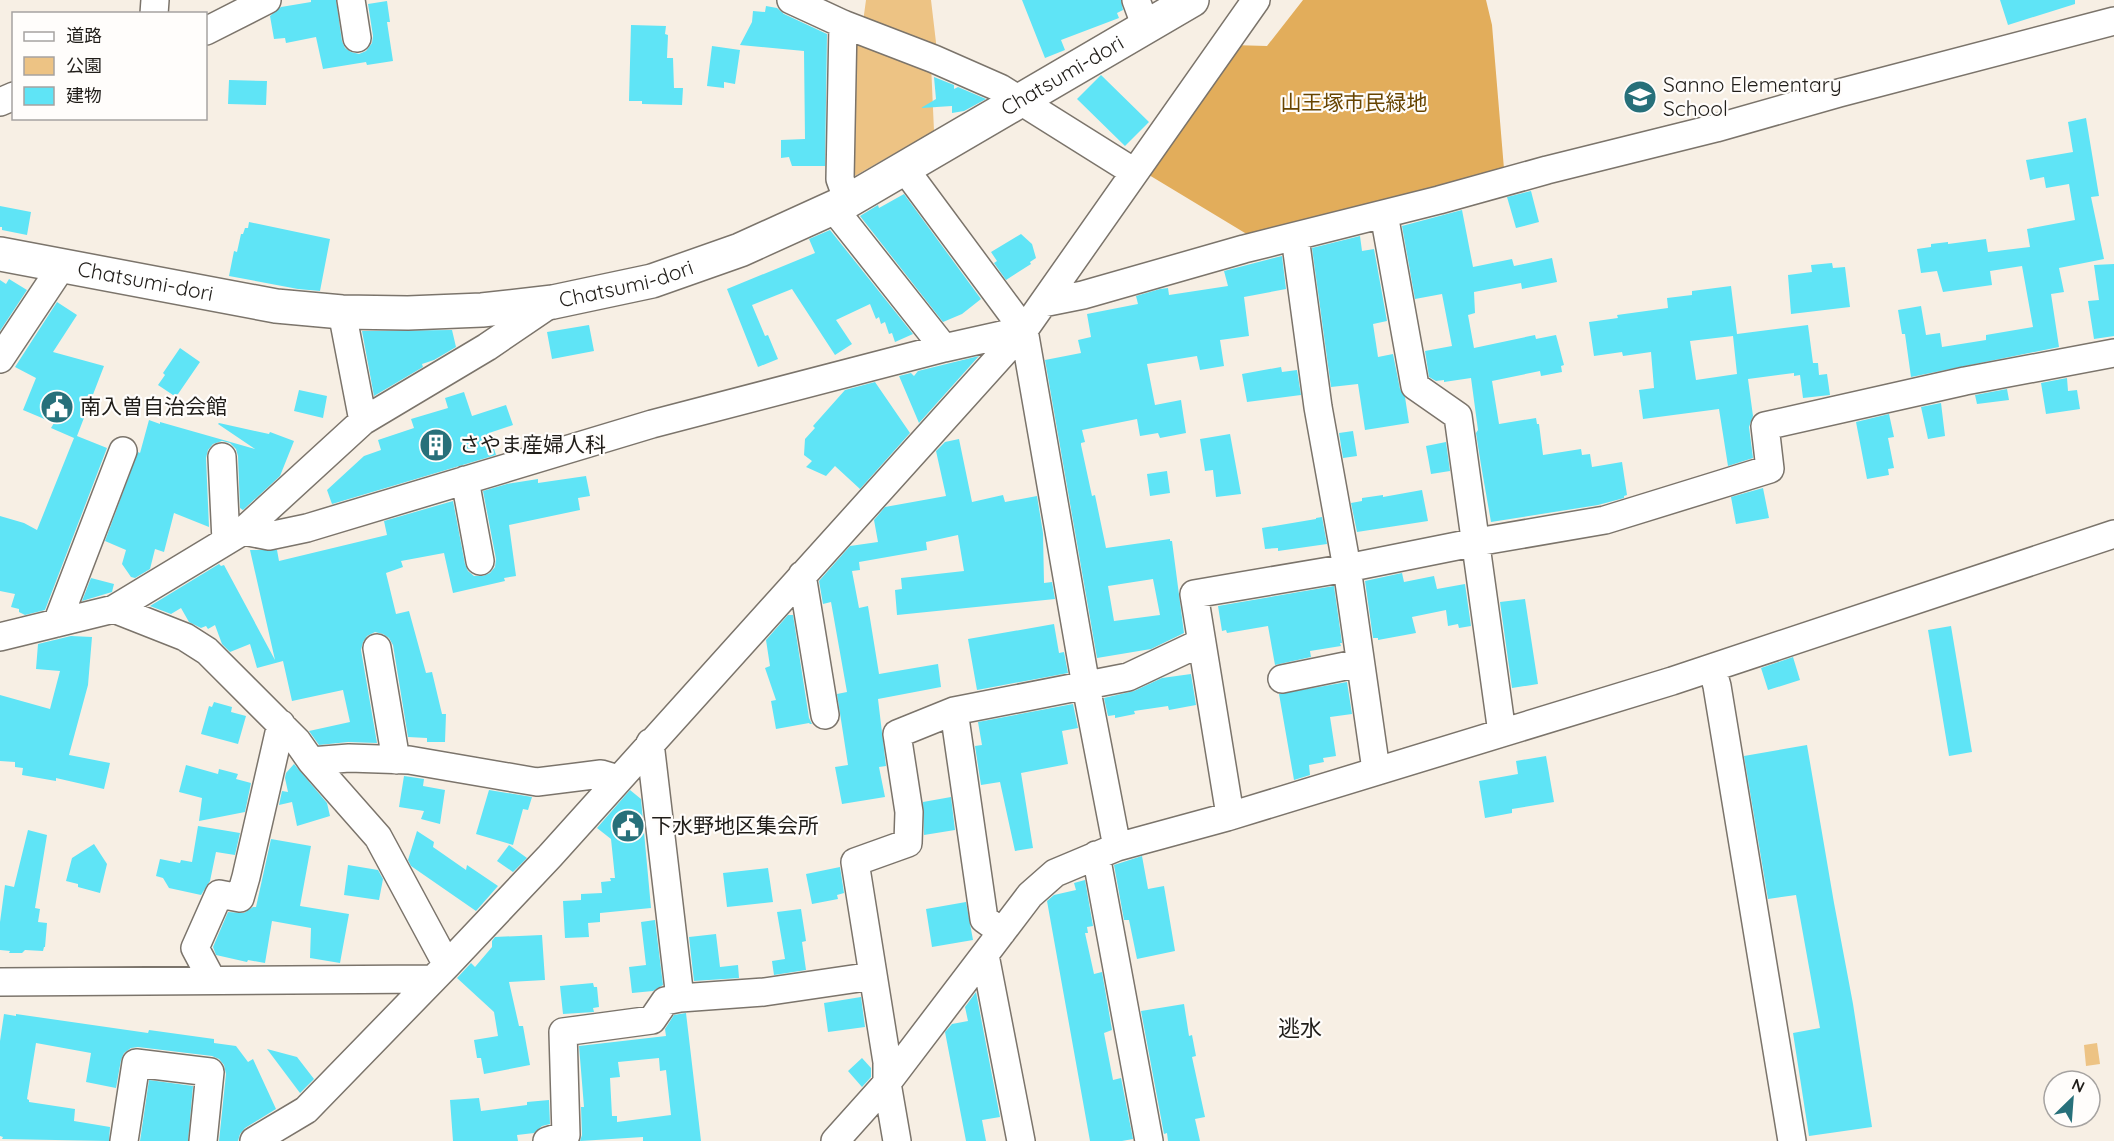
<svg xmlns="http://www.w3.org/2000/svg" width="2114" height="1141" viewBox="0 0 2114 1141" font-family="Quicksand,'Noto Sans JP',sans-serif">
	<rect width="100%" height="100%" fill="#f7efe4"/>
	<path fill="#edc384" d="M866,0h65l6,51 -74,-29z
		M850,38l81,26 3,67 -81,46z
		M2097,1043l3,21 -14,2 -2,-21z"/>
	<path fill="#e2ad5b" d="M1303,0h183l6,25 12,144 -124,35 -130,32 -101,-61 83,-130 35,1z"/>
	<path fill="#5fe4f6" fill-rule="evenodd" d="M311,0h25l6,41 3,7 6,4 8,2 7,-3 6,-8 1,-7 -5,-32 19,-3 3,21h-3l6,39 -26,4 -1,-3 -43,7 -7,-32 -30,6 -1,-5 -11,1 -4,-23 11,-9 30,-5z
		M1022,0h99l2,10 -6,3 2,5 -58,22 4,10 -20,8z
		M2000,0h75v4l-67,21z
		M766,6l11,2 7,6 43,20 -2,132h-33l-3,-9 -8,1v-18l24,-1 -1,-88 -64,-6 12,-23 1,-11 12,1z
		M631,25l35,1 -1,8 3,1 -1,23h6l1,30h9l-1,17 -40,-1v-3h-13z
		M712,46l28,4 -5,34 -11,-2v6l-17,-2z
		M1101,75l48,47 -24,24 -48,-47z
		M934,77l20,8v4l4,-2 28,12 -22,12 -12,2v-7l-31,2 15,-9z
		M229,80l38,1 -1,24 -38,-1z
		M2086,118l13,78 -8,1 13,62 -45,9 5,24 -13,2 8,53 -148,30 -6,-43h-3l-4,-24 23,-4 5,29 14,-2 2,14 44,-7v-5l47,-8 -11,-61 -32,5 2,14 -49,7 -6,-21 -16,2 -4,-24 14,-2v-3l17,-2v2l38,-5 2,13 42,-5 -3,-18 48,-9 -6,-36 -23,4 -2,-11 -14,3 -4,-20 47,-8 -5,-30z
		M1531,191l8,31 -23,6 -9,-31z
		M904,194l77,105 -19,15 -19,8 -83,-106 18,-11 1,3z
		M0,206l31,6 -4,23 -25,-5v-3h-2z
		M1462,210l11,57 39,-8 2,7 38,-8 5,24 -35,7 -1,-6 -47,9 1,21 -7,2 6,33 61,-13 1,4 20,-4 8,30 -3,1 1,6 -21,4 -1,-5 -48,10 7,43 37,-6 1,6h2l4,31 38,-6 1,6 8,-1 2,13 30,-5 5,33 -3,1v2l-26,7 -107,17 -10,-57 -5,-32 2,-3 -7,-52 -27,4v-2l-8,1 -7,-4 -4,-26 27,-5 -10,-52 -27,5 -13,-73z
		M249,222l81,17 -10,52 -22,-2 -69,-13 5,-25 3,1 4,-18h2l2,-6h3z
		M830,230l83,104 -18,8 -3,-9 -3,1 -4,-12 -4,2 -2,-7 -3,2 -6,-15 -34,16 16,24 -17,11 -43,-66 -40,16 13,31 3,-1 10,24 -20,8 -31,-78 88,-36 -6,-14z
		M1021,234l11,10 4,14 -6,4 1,2 -25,16 -12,-17 3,-2 -6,-9z
		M1360,236l2,15 12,-2 13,72 -14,3 5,33 15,-3 7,35 5,8 4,26 -44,7 -7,-46 -27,3 -19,-139z
		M1282,256l4,33 -42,8 5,39 -29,4 4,26 -24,4 -3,-14 -50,8 8,41 26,-5 5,33 -26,5 -2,-5 -18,3 -3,-17 -55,11 3,12 -4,1v2l11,51 3,-1 11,53 64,-9v2h2l12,92 -33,16 -54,9 -52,-298 36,-7 -3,-13 13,-3 -4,-23 51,-10 -2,-8 24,-7 8,-1 1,7 59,-9 -4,-15zM1153,579l7,36 -46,6 -6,-35z
		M1832,263l1,5 12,-1 5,40 -59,7 -3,-39 24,-3 -1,-7z
		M2114,264v72l-20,3 -6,-38 11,-1 -5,-35z
		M9,279l18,11 -27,41v-51l6,4z
		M1731,286l6,48 71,-9 5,38h5l1,12 8,-1 3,21 -27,3 -3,-23 -6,1v-3l-46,6 5,37 -4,11 4,31 -25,8 -9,-57 -76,10 -4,-29 15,-2 -3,-36 -28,4 -1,-4 -28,4 -5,-34 29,-4 -1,-3 51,-7 -1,-10 25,-3v-4zM1733,336l4,38 -41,6 -6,-39z
		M57,302l20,13 -24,37 51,14 -27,70 30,12 -62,162 -20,5 -6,-3v-3l-8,-2 4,-13 -15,-3v-75l24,7 13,7 37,-92 -23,-10 3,-5 -31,-13 13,-32 -21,-11z
		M589,325l5,26 -42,8 -5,-27z
		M452,330l4,17 -22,13 -12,4 1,3 -49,29 -12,-65z
		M180,348l20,14 -24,35 -18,-12 7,-10 -2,-2z
		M979,356l-60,67 -20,-47 12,-3 3,3 4,-5z
		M1281,367l1,5 15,-2 4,25 -54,7 -5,-28z
		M2067,378l1,13 9,-1 3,19 -34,5 -5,-31z
		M875,382l35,51 -50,56 -25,-23 -9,10 -20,-9 6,-6 -8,-6 1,-16 10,-11 -2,-2 32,-36z
		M2007,389l2,11 -32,4 -2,-9z
		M299,390l28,6 -4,22 -29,-7z
		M464,392l8,24 34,-11 7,20 -24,8 7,22 -164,49 -5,-14 37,-34 17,-6 -3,-10 36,-12 -3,-9 37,-11 -3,-10z
		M1941,403l4,33 -17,3 -7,-32z
		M1889,414l5,23 -6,1 6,30 -6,1 1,6 -22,4 -11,-57z
		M149,420l11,4v-2l95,27 -37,-25 1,-1 50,11 1,-2 24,9 -14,35 -37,34 -3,-2 -2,-52 -2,-7 -6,-6 -8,-2 -9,3 -5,6 -2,8 3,69 -35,-14 -10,39 -9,-3 -5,20 -15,9 -4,-1 -9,-13 4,-14 -21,-9 33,-89 2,1z
		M1353,431l4,25 -14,2 -4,-25z
		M1230,434l11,60 -25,3 -3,-27 -8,1 -5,-32z
		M959,439l13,63 31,-7 2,7 32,-6 6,37 1,50 8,-1 3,17 -158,16 -2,-25 7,-1 -1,-11 63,-7 -6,-36 -32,7 1,8 -68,12 1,8 -8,1 7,37 9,-2 11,68 59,-10 3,23 -63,12 8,67 -7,1 6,30 -43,7 -7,-37 13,-2 -11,-71 10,-2 -16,-90 -8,2 -4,-23 31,-35 28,-4 -4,-22 11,-13 61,-11 -10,-45 9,-9z
		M1446,442l4,29 -19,3 -5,-28z
		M1167,471l3,22 -20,3 -3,-22z
		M586,476l4,20 -12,2 2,12 -71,15 7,51 -12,2 1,3 -52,12 -9,-40 -43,8 2,6 -17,6 10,41 13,-3 17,62 6,-1 10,42h4l-1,28h-18v-4l-19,-1 -15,-92 -4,-7 -6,-4 -8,-2 -8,4 -4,6 -2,8 16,93 -29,-1 -29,3 -10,-14 41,-9 -7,-32 -51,11 -9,-40 -26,7 -7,-24 -20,8 -8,-8 -7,-19 -7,4 -2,-3 -5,2 -12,-6 -8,-14 -10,6 -21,-8 69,-42 2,2 3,-1 51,95 -25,-110h27l2,11 108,-26 -3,-14 69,-20 12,63 3,7 6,5h9l7,-3 5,-6 1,-8 -13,-68 24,-7 31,-5v4z
		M1763,488l6,30 -33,6 -5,-27z
		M1422,490l6,31 -71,11 -6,-29 11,-2v-3l21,-3v2z
		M1322,517l5,27 -49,7v-3l-13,1 -3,-21 54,-9v-1z
		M1402,573l2,9 30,-6 3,13 28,-5 6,42 -12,2 -1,-4 -10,2 -2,-16 -34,7 4,16 -38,7v-2h-5l-8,-57z
		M91,578l23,6 -2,8 -30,9z
		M1334,586l8,57h-2l1,3 -31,5 1,6 -36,8 -7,-39 -41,7 -1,-3 -4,1 -4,-25z
		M1525,599l13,85 -26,4 -12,-86z
		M788,615h5l16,103 3,6h-2l-1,-1 -33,6 -5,-28 5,-1 -11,-32 5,-2 -4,-26z
		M1054,624l5,29 5,-1 4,21 -91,17 -9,-51z
		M1951,626l21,126 -23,4 -21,-126z
		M71,636l21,1 -4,48 -19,70 41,8 -6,26 -48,-11v3l-34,-6 1,-7 -8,-1v-5l-15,-1v-66l50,14 10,-38 -24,-2 2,-25z
		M1793,657l7,23 -32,10 -7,-22z
		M1191,674l5,31 -27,5 -1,-4 -34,5 1,3 -20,4v-3l-7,1 -4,-18 30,-7 28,-13z
		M1347,682l5,32 -22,3 6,39 -13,2 1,4 -15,3 1,10 -16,5 -15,-86z
		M214,702l18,5 -1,5 15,4 -8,28 -37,-10 8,-28 3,1z
		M1073,704l5,24 -16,3 6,33 -47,9 12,75 -18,3 -15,-69 -19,3 -6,-39 7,-1 -4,-23z
		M1807,745l27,158 19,101 19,123 -63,9 -16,-103 27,-5 -24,-133 -28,4 -24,-143z
		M1546,756l8,46 -42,7v4l-27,5 -6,-37 39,-7 -2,-13z
		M294,764l33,39 3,13 -33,10 -5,-24 -13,3 3,-14 6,1 -3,-14 1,-5z
		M186,765l32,9 1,-5 19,5 -2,5 15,4 -6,29 -46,9 3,-23 -23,-6z
		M404,776l20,3 -1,7 22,4 -5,34 -19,-5 3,-8 -25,-4z
		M489,790l43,7 -4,13 -5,-1 -10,36 -37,-11z
		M630,790l11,9 10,109 -51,5v9l-12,1 1,14 -24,1 -2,-37 18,-1v-6l21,-1 -1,-11 10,-1 -1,-3h5l-4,-39 -14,-11z
		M951,797l4,33 -31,5 -1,-33z
		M198,826l42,7 -5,22 -19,-3 -6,29 -9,14 -32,-7 -6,-10 -7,-2 4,-17 20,4 1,-3 11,2z
		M28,830l19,5 -12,73 5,1 -2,13 9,1 -2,24h-1l-1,4 -18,-1 -3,3h-13l1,-2 -10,-1v-28l5,-37 9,2z
		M417,831l17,11 -1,5 33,23 1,-5 31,21 -22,25 -65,-45 -3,-6z
		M271,839l40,7 -11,60 49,8 -9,49 -30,-5 1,-30 -39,-7 -7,42 -17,-3 -1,2 -31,-7 -3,-8 15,-35 16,1 9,-6h3z
		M94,844l13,20 -7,29 -22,-6v-3l-12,-3 6,-23z
		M509,845l18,13 -14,14 -16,-11z
		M1142,856l6,33 16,-3 11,65 -38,8 -8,-39h-5l-10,-55z
		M348,865l30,5 5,9 -4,21 -35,-5z
		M840,867l4,26 -7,2 1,4 -26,5 -6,-30z
		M768,868l5,34 -46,5 -4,-34z
		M1085,880l8,46 -6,1 1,6h-3l9,41 8,-2 10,58 -8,3 9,47 8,-2 12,61 -11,2h-32l-43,-240 7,-6 22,-5 -2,-7z
		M966,902l7,38 -41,7 -6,-38z
		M801,909l5,32 -4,1 4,28 -32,5 -2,-14 13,-2 -8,-47z
		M655,920l8,65 -10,6 -21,2 -3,-26 17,-2 -5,-43z
		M716,934l4,33 18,-2 1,13 -45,3 -5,-44z
		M542,935l3,45 -36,2 10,44h4l7,39 -46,9 -3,-16h-4l-3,-18 24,-4 -4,-24 -37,-34 14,-15 4,4 17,-20v-6l3,-4z
		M593,983l1,4h3l2,20 -6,1 1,4 -31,2 -3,-28z
		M976,992l24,125 -18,3 4,21h-20l-21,-109 7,-8 16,-3 -3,-14z
		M861,997l4,30 -37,5 -4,-29z
		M1184,1004l5,32 3,-1 4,21 -4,1 13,60 -10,2 5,22h-32l-1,-8 -3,1 -23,-123z
		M686,1013l15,128h-58v-4l-63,4 2,-6 -1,-28h3l-5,-61 87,-10 -1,-7 9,-14zM659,1058l1,13 6,-1 5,45 -54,7v-6h-5l-2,-38 10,-1 -2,-15z
		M4,1014l12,2v-2l132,19 1,-3 65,9v4l22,3 12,16 5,-3 23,50 -31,19 -5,6 -2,7h-19l7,-67 -2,-9 -5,-6 -7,-3 -74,-9 -7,1 -7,5 -3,7 -5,28 -30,-6 5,-29 -55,-10 -9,56 2,1v2l46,7 -1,12 36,6 -1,14 -107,-2 1,-2 -3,-1v-95z
		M267,1049l30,8 17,22 -14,14z
		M862,1058l9,10v9l-9,10 -14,-16z
		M149,1080l44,6 -5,55h-48z
		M479,1098l2,13 46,-6v-3l22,-2 1,24 -8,2 -8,7 -17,2 1,6h-65l-3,-41z"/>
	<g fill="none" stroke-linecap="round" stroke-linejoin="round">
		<defs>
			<path id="minor" d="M351,0l6,38
				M791,0l52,24 91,35 66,29 134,84
				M1136,0l10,27
				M154,14l1,-14
				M843,24l-3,155 8,22
				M206,31l61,-31
				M0,102l14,-6
				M904,168l120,162 62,356 31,161
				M834,209l110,139
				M1384,214l31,172 43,30 44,317
				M1295,237l23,170 29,161 29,202
				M1043,303l40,-8 161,-46 195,-49 108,-30 169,-42 123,-35 275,-72
				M342,312l21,109
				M0,359l62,-93
				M222,457l4,84
				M465,480l15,81
				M243,531l26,5 38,-8 345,-104 292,-76 80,-18
				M802,575l23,140
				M114,609l129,-78 120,-110 124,-74 66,-45
				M57,623l66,-172
				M0,637l114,-28 71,28 22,14 90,90 14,20 67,76 69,128
				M377,648l19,112
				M1712,668l5,18 75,455
				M1282,679l78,-16
				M954,711l30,208 18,13
				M650,743l30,255
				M311,761l38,-3 60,2 128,22 64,-8 17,5
				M1230,815l-36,-221 153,-26 130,-26 128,-22 165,-51 -5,-43 200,-45 149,-28
				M1096,855l53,286
				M985,955l36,186
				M212,980l-17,-32 24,-54 21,4 6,-21 35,-153
				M0,982l432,-3
				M124,1141l12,-78 74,9 -7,69
				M254,1141l52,-31 141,-145 103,-109 474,-526 232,-330
				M547,1141l19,-6 -3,-103 89,-12 13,-19 15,-3 84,-6 109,-16
				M835,1141l52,-58 143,-188 25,-22 62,-26 110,-30 445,-136 442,-147
				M897,1141l-10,-58v-21l-32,-200 53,-19 1,-31 -12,-78 57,-23 174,-34 72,-34"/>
			<g id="major">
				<path id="s1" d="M0,254l276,52 66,6 66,1 74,-3 71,-8 99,-21 88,-31 108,-49 344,-201"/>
			</g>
		</defs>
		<use href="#minor" stroke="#7b746b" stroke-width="30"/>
		<use href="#major" stroke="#7b746b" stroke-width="36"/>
		<use href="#minor" stroke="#fff" stroke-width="27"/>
		<use href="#major" stroke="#fff" stroke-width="33"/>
	</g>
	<defs>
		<symbol id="school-disc" viewBox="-11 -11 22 22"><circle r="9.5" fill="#27707a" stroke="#fffdfb"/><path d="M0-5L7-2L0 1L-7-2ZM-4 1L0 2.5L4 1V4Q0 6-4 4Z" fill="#fff"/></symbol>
		<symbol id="civic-disc" viewBox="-11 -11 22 22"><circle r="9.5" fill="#27707a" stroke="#fffdfb"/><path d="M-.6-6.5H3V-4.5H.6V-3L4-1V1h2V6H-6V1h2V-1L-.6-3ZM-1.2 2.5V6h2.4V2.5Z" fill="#fff"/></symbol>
		<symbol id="building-disc" viewBox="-11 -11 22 22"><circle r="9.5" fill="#27707a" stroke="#fffdfb"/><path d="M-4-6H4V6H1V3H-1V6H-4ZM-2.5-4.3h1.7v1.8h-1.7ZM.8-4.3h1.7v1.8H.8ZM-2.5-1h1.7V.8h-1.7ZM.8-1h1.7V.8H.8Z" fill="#fff"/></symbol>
	</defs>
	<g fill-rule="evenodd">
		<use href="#school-disc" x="1621" y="78" width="38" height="38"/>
		<use href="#civic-disc" x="38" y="388" width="38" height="38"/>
		<use href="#building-disc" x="417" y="426" width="38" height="38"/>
		<use href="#civic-disc" x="609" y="807" width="38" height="38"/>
	</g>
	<g text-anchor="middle" stroke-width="4.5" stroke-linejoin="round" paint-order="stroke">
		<g font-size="21" fill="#201d19" stroke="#fffdfb">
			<text dy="7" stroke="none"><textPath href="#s1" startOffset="1120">Chatsumi-dori</textPath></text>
			<text dy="7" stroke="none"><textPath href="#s1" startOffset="148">Chatsumi-dori</textPath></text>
			<text dy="7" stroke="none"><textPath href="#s1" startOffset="634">Chatsumi-dori</textPath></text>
		</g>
		<g font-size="21" fill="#201d19" stroke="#fffdfb" text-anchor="start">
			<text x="1663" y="92">Sanno Elementary<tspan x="1663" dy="24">School</tspan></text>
			<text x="80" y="414">南入曽自治会館</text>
			<text x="459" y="452">さやま産婦人科</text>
			<text x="651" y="833">下水野地区集会所</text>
		</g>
		<g font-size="21" fill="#674400" stroke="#fffdfb">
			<text x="1354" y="110">山王塚市民緑地</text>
		</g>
		<g font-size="22" fill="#201d19" stroke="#fffdfb">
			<text x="1300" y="1036">逃水</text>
		</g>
	</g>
	<rect x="12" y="12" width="195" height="108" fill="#fffdfb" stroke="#a6a3a1" stroke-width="1.5"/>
	<rect x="24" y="32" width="30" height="9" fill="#ffffff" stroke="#a6a3a1" stroke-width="1.5"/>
	<text x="66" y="42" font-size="18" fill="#201d19">道路</text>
	<rect x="24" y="57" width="30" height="18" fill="#edc384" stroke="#a6a3a1" stroke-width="1.5"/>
	<text x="66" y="72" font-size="18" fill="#201d19">公園</text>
	<rect x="24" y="87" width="30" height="18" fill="#5fe4f6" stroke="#a6a3a1" stroke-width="1.5"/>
	<text x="66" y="102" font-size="18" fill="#201d19">建物</text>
	<g transform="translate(2072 1099) rotate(25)"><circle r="28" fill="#fffdfb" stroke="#a6a3a1" stroke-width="1.5"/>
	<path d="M0-4.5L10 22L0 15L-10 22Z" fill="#27707a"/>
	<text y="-9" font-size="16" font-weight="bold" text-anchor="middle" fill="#201d19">N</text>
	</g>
</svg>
